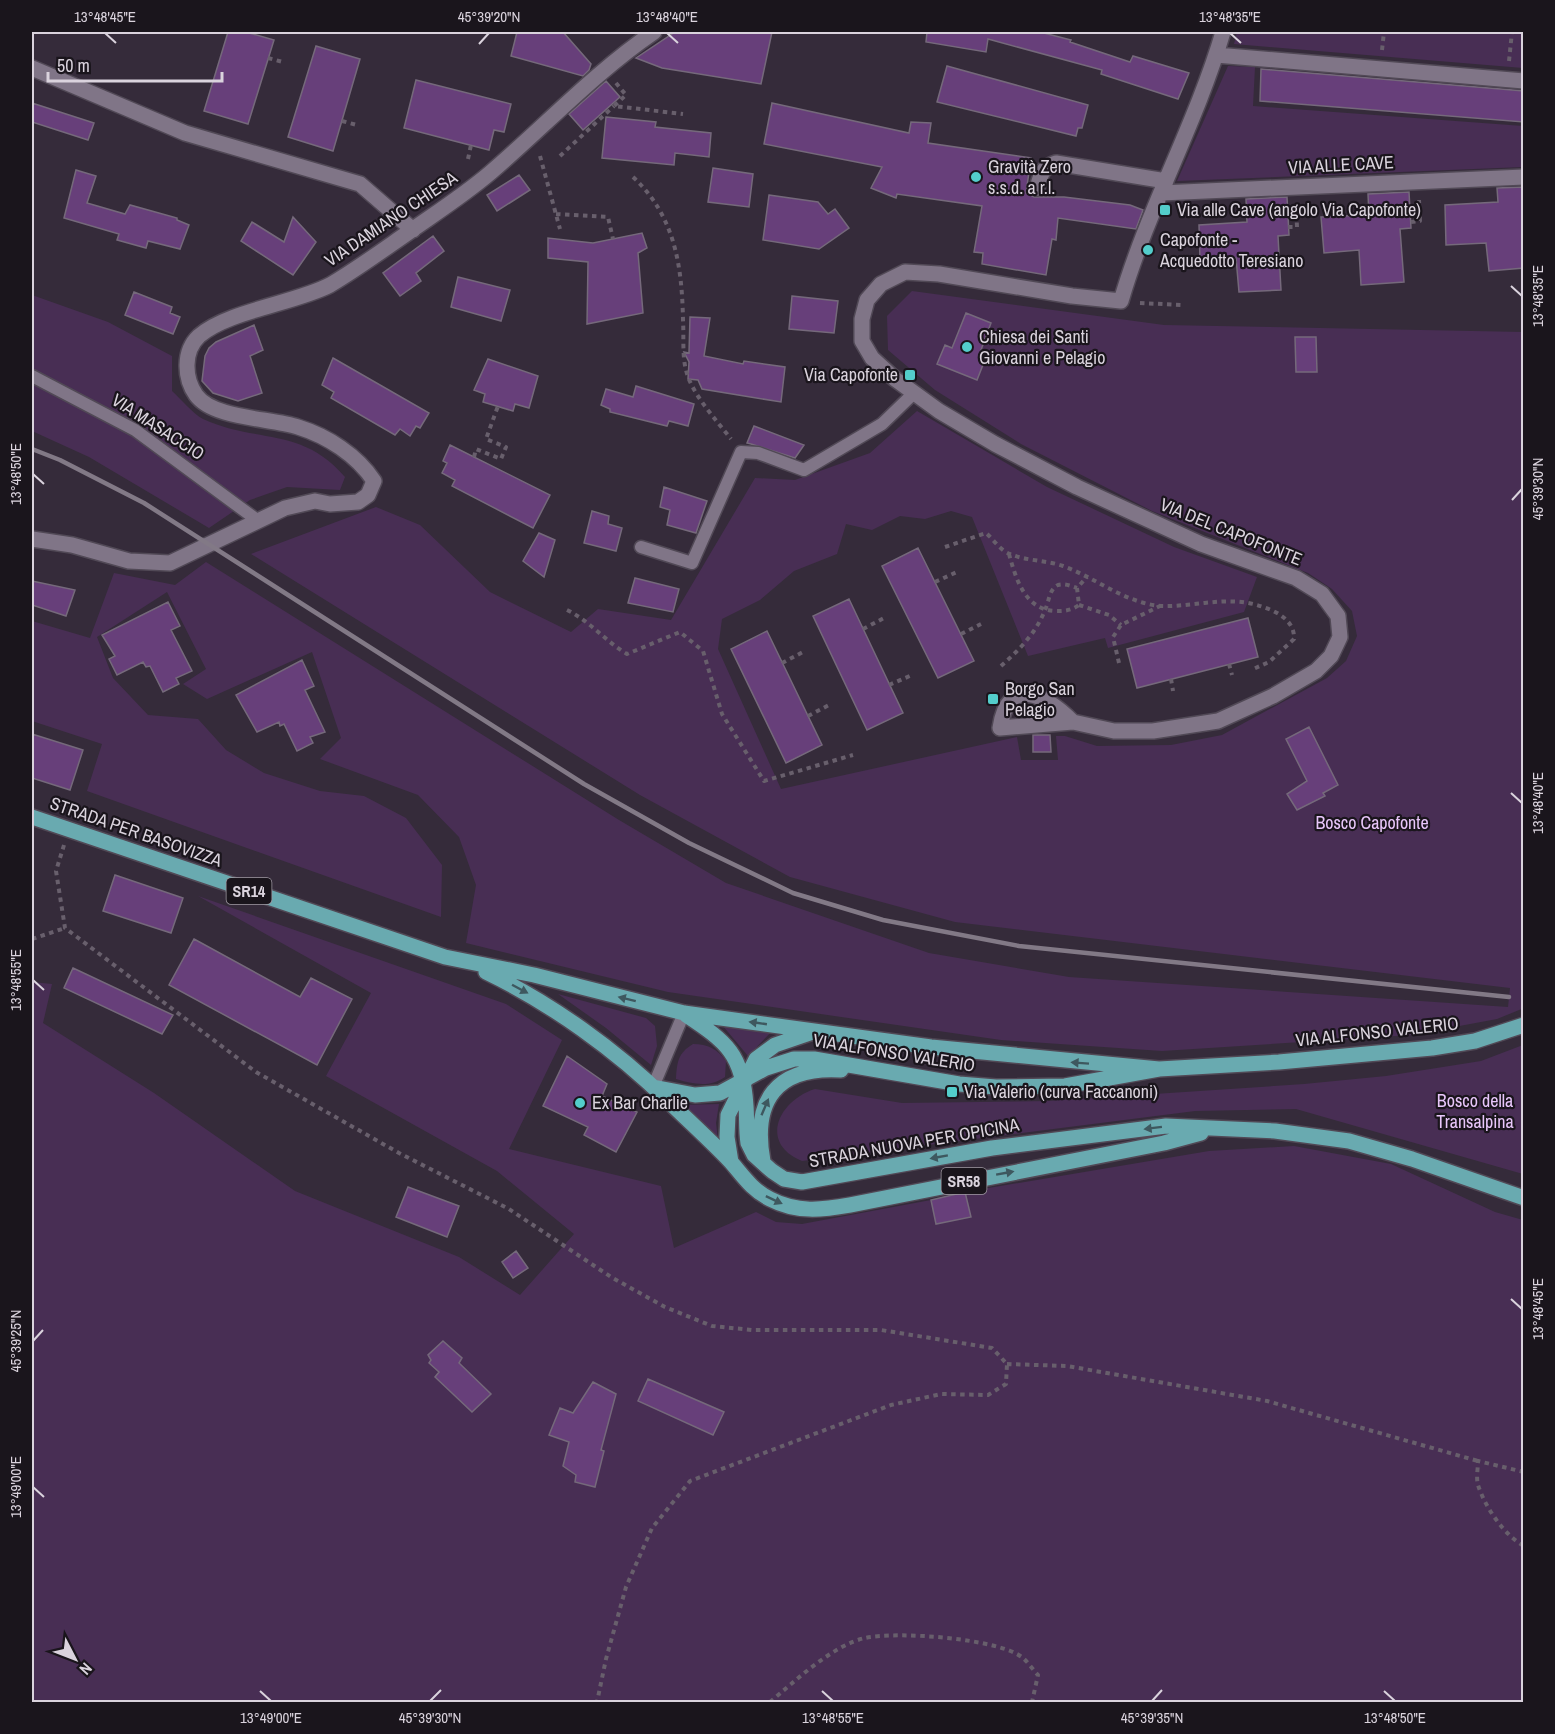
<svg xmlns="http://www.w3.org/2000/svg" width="1555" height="1734" viewBox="0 0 1555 1734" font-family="'Archivo Narrow',sans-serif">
	<rect width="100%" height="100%" fill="#352b3a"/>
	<path fill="#482e54" d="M1237,32h286v36l-289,-24z
		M1228,66l27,1 -2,39 270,20v41l-346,14z
		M912,291l252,34 359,7 1,676 -27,11 -86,16 -249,16 -161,-11 -333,-48 -202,-49 10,-58 -17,-48 -41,-42 -98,-36 21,-21 -29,-86 -105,47 -24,-15 23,-15 -39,-77 -70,45 16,41 35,37 50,4 28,31 38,23 56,18 44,5 42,22 36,47 -1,52 -354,-126 15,-47 -70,-23v-100l58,17 24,-65 61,12 31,-23 413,258 107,63 203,70 140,24 439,30 2,-19 -555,-66 -165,-45 -150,-82 -389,-241 125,-47 44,18 70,67 81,40 27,-23 73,11 84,-142 40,2 75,-27 47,-42 130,76 127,60 83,30 -13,35 -136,36 -3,-10 -77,18 -56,-139 -21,-6 -26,8 -25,-3 -28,14 -26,-6 -9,30 -43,17 -34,29 -38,19 -4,30 63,140 236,-52 4,23h37l-2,-24h9l32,10 74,-1 51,-10 105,-57 19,-17 11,-25 -5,-25 -20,-22 -24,-16 -156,-62 -131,-67 -86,-54 -47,-40 -1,-34z
		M32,295l76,27 64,34v35c9,8 20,22 31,28 55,25 98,7 142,58l-5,13 -53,-3 -37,13 -41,28 -120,-71 -57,-26z
		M198,896l308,108 56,36 -53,109 152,37 13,62 82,-36 20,10 26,2 129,-24 6,24 34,-7 -6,-25 244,-41 85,-5 97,18 104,48 28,8v482h-1491v-720l20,2 -9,39 111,70 141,98 164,66 61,38 54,-61 -77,-63 -171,-95 45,-83z
		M558,994l88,24 9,8 2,20 -6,19 -45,-37z
		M723,1026l51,3 -26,27z
		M693,1044c15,0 24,5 33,17l-1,16c-16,11 -32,7 -49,2 1,-17 2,-26 17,-35z
		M1523,1045v129l-227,-65 -101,2 -393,50c-44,-18 -23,-61 13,-72l87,14 146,-2 256,-17 82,-8 95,-15z
		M719,1104l-3,19 2,17 -37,-35z"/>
	<path fill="#673f7a" stroke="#75697b" stroke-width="1.5" d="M228,32h18l28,8 -26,84 -44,-13z
		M517,32h46l28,32 -2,6 -6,6 -72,-20z
		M675,32h97l-11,52 -99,-16 -26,-10z
		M927,32h113l31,8 -1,2 60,20 3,-6 56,17 -11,26 -77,-25 1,-4 -114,-31 -2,13 -60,-10z
		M316,46l44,13 -27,92 -45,-14z
		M947,66l141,39 -6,23h-4l-2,8 -139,-34z
		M1261,69l263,22v31l-264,-21z
		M416,80l95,24 -7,28 -10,-2 -5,20 -85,-22z
		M606,81l14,16 -37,33 -14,-16z
		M32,103l62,20 -6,17 -56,-18z
		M772,103l137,30 2,-11 20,1 -3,20 103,15 -5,35 8,4h30l66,8 13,5 -7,19 -78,-11 -2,22 -4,-1 -6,36 -64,-11 1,-11 -9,-1 8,-46 -85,-12 -1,4 -25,-10 11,-21 -118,-23z
		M606,117l50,5 -1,5 56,6 -2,24 -34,-4 -1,12 -72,-7z
		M713,168l40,6 -4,33 -41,-5z
		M76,170l20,6 -9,27 38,11 5,-9 47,13v2l12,5 -9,24 -32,-8 -2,7 -29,-8 2,-6 -55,-16z
		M519,175l11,15 -33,21 -10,-16z
		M1524,187v81l-35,3 -3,-28 -40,2 -1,-40 53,-3 -1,-14z
		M1409,192l2,36 -11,1 4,53 -43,3 -2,-35 -35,3 -3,-36 48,-2 -1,-21z
		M769,195l49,7 10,12 7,-5 14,19 -30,21 -56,-9z
		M1287,197l2,38 -11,1 3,54 -42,2 -3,-34 -36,2 -1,-35 48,-3 -1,-23z
		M293,217l23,25 -23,33 -52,-34 11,-19 32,20z
		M642,233l5,15 -9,5 5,60 -56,11 1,-62 -40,-4v-20l45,5z
		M433,236l11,15 -28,22 5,8 -21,15 -17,-23z
		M458,277l52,13 -9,31 -50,-14z
		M134,292l38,15 -2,6 10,4 -7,17 -48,-19z
		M792,296l46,5 -4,32 -45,-4z
		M966,313l25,10 -10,27 7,2 -11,28 -40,-16 8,-19 7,3z
		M690,317l20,1 -6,38 39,8 1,-3 41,6 -4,35 -79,-13 -4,-9 -10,-1 1,-17 -5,-10 5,1z
		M254,325l9,25 -13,6 12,37 -24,8 -25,-8 -11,-12 3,-25 4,-8 7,-6z
		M1295,337h21l1,35h-21z
		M333,358l96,55 -9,15 -4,-2 -6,10 -10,-7 -5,6 -64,-37 3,-6 -12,-7z
		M488,359l50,17 -9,32 -14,-4 -2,7 -30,-9 2,-8 -11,-4z
		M636,386l58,18 -6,22 -19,-5 -2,5 -57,-14v-3l-9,-4 5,-16 27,8z
		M754,426l50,19 -9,13 -44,-14 -4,-1z
		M450,445l100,50 -17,33 -81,-42 3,-6 -13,-7 5,-10 -4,-2z
		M664,487l43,14 -11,32 -29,-8 3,-15 -10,-3z
		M592,511l17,5 -1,8 14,4 -6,23 -32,-8z
		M539,533l16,7 -11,37 -21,-16z
		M918,548l56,113 -36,17 -56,-112z
		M635,578l44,11 -6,23 -45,-9z
		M32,581l43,9 -9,26 -34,-11z
		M849,599l54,114 -36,17 -54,-114z
		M168,602l12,24 -9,4 21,41 -16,7 3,6 -16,8 -13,-26 -4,1 -3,-5 -26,13 -8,-16 6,-3 -13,-21z
		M1248,618l10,39 -121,31 -10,-39z
		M767,631l55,114 -36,18 -55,-114z
		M302,660l12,26 -9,4 20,42 -15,5 3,6 -16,8 -13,-27 -4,2 -1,-4 -22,10 -21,-37z
		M1309,727l29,58 -15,8 2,3 -28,14 -10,-16 20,-13 -21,-42z
		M32,734l51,16 -13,40 -38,-12z
		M1033,735h17l1,17h-18z
		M115,875l68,23 -12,35 -68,-22z
		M194,939l106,58 11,-19 41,21 -35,66 -148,-80z
		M73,968l100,47 -11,19 -98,-46z
		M567,1056l40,28 -5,12 35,16 -21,40 -32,-17 4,-8 -45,-21z
		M408,1187l51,19 -12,31 -51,-20z
		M965,1192l6,25 -35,7 -5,-24z
		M516,1251l12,17 -15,10 -11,-16z
		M443,1341l19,17 -3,5 32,31 -19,18 -37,-35 4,-5 -10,-9 2,-3 -3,-5z
		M648,1379l76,33 -11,23 -75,-34z
		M593,1382l23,12 -15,56 3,1 -9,36 -20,-5 1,-7 -13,-9 6,-24 -20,-7 11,-27 13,5z"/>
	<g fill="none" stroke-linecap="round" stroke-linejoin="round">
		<defs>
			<path id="service" d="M32,376l103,54 122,90
				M641,547l51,16 49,-111 17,1 46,17 78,-46 32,-31
				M653,1087l31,-74"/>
			<path id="minor" d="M1216,55l308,26
				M32,68l153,65 175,51 53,46
				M1037,188c4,-14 5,-21 19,-25l110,18
				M1161,193l363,-16
				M32,539l40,6 57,16 41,2 115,-55 30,-7 15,3 28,-2 10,-7 6,-14c-17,-26 -47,-45 -76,-54 -27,-9 -85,-8 -102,-32 -12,-17 -13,-44 3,-59 28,-25 97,-33 131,-51 27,-16 53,-35 79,-53 27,-19 55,-37 81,-59 55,-47 104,-100 164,-141
				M1073,722c-26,-26 -65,-49 -73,6l73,-6 41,9h39l65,-10 55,-25 43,-25 15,-15 9,-19 -2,-21 -16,-22 -26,-16 -95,-34 -124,-57 -82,-43 -56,-33 -44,-32 -23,-21 -10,-17v-22l5,-19 14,-16 24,-12 34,2 133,22 49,5c27,-93 75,-177 102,-269"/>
			<path id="primary" d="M32,817l413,140 89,18 150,38 247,34 228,22
				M486,972c66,32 130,78 182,129 21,20 43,40 63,61 12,14 21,28 39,37 27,14 52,11 80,6l314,-62 37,-10
				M686,1015c41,27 57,40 60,91 1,13 0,24 2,37l6,12 18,16 12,8 18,3 190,-34 174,-22 109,5 74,10 63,18 112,39
				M653,1087l42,8 25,-2 46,-25 28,-9h20l145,25 37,3 69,-1 94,-17 120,-7 153,-14 43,-7 49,-16
				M763,1161c-11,-60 13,-95 78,-91
				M731,1162l-4,-25 1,-22 28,-56 19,-14 38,-13"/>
		</defs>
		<use href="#service" stroke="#514956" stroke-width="15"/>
		<use href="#minor" stroke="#514956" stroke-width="18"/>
		<use href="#primary" stroke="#514956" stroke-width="18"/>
		<path stroke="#685f6c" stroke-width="4" stroke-dasharray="4.5 4.5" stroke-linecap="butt" d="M1382,50l2,-18
			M268,58l15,4
			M1509,61l3,-29
			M616,83l10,12 -12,11 69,8
			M342,121l15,4
			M540,156l20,73
			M560,156l54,-50
			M468,159l3,-14
			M633,177c42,39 49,89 50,143 1,16 -1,35 3,50 5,23 31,51 45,69
			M556,214l52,3 5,22
			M1411,222l9,-1 -1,-21
			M1288,227h9l-1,-21
			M1140,303l42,2
			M474,457l2,-8 25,10 5,-12 -20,-8 12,-33
			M945,547l41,-14c7,6 15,18 24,21 16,7 36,6 53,12 33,12 62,37 98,40 31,1 65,-10 96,-1 17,5 38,14 37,34l-25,23 -18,8
			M1009,554c7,25 16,57 48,57 9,0 15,-1 22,-6l-2,-17 10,-11
			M935,582l22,-10
			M1079,605l30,10 12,10
			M567,610c23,11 38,31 60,44l53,-22 23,19 19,63 42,67 89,-26
			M863,629l21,-11
			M961,634l20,-10
			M782,663l21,-11
			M1119,663l-6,-26 8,-12 39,-19
			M1229,664l3,11
			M1001,666c18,-16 35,-33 44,-56 4,-8 4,-21 13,-25 6,-2 13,1 19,3
			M1171,679l2,12
			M889,685l23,-10
			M808,716l21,-11
			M64,845l-8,26 9,57 191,144 143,81 110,56 102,68 54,30 47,19 40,4h129l111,18 15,16 -1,20 -18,11 -47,-1 -50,11 -201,76 -38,47 -26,59 -20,72 -9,43
			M32,939l33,-11
			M1007,1364l60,2 200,35 211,60
			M1524,1472l-46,-11c0,7 -2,17 0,24 7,22 26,50 46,61
			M770,1702c25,-21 63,-57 95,-64 31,-7 134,0 158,20 5,4 10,12 15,17l-6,27"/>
		<use href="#service" stroke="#807587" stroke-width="12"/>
		<use href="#minor" stroke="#807587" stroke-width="15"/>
		<use href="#primary" stroke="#69aab0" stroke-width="15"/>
		<path stroke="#827986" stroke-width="4.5" d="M32,449l28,11 84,43 440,281 105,59 104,50 90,27 136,26 490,51"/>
	</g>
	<defs><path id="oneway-solid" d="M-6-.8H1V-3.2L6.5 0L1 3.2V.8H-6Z" transform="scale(1.5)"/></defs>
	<g fill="#3e585f">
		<use href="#oneway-solid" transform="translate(520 989) rotate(28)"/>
		<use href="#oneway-solid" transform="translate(627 999) rotate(-166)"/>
		<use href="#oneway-solid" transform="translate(758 1023) rotate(-172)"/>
		<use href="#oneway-solid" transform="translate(1080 1063) rotate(-176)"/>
		<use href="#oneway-solid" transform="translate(765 1107) rotate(-67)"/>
		<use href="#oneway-solid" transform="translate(1153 1128) rotate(173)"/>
		<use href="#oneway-solid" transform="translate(939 1157) rotate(170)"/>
		<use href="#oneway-solid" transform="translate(1005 1173) rotate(-10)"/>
		<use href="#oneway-solid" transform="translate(774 1200) rotate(25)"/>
	</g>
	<path fill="none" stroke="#dad3dd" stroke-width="2" d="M105,33l11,10M667,33l11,10M1230,33l11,10M479,44l10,-11M1511,286l11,10M33,474l11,10M1512,500l10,-11M1511,793l11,10M33,980l11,10M1511,1299l11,10M33,1341l10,-11M33,1487l11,10M260,1691l11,10M822,1691l11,10M1384,1691l11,10M430,1701l11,-11M1152,1701l10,-11"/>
	<g fill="#53cdcb" stroke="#1a151c" stroke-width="2">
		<circle cx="976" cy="177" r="6"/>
		<rect x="1159" y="204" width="12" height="12" rx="3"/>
		<circle cx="1148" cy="250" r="6"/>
		<circle cx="967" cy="347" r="6"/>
		<rect x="904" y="369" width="12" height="12" rx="3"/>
		<rect x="987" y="693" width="12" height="12" rx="3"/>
		<rect x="946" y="1086" width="12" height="12" rx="3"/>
		<circle cx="580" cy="1103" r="6"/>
	</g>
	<g text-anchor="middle" stroke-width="4.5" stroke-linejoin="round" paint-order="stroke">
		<g fill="#1a151c" stroke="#a09aa3" stroke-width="1.5">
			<rect x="226.5" y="878" width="45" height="26" rx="4.5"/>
			<rect x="941.5" y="1168" width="45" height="26" rx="4.5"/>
		</g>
		<g font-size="16" font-weight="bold" fill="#dad3dd">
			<text x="249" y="897">SR14</text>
			<text x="964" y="1187">SR58</text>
		</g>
		<g font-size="18" fill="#dad3dd" stroke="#1a151c">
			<text transform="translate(1341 165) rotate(-3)" y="6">VIA ALLE CAVE</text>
			<text transform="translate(391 219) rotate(-34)" y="6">VIA DAMIANO CHIESA</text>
			<text transform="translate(158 427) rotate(33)" y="6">VIA MASACCIO</text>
			<text transform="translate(1231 532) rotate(22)" y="6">VIA DEL CAPOFONTE</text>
			<text transform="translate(136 832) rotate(19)" y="6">STRADA PER BASOVIZZA</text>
			<text transform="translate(1377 1032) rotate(-6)" y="6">VIA ALFONSO VALERIO</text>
			<text transform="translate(894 1053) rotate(9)" y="6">VIA ALFONSO VALERIO</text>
			<text transform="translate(914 1143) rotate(-10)" y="6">STRADA NUOVA PER OPICINA</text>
		</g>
		<g font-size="18" fill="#dad3dd" stroke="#1a151c" text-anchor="start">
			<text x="988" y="173">Gravità Zero<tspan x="988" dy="21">s.s.d. a r.l.</tspan></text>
			<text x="1177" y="216">Via alle Cave (angolo Via Capofonte)</text>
			<text x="1160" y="246">Capofonte -<tspan x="1160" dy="21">Acquedotto Teresiano</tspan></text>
			<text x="979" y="343">Chiesa dei Santi<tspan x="979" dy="21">Giovanni e Pelagio</tspan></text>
			<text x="898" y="381" text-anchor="end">Via Capofonte</text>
			<text x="1005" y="695">Borgo San<tspan x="1005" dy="21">Pelagio</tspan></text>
			<text x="964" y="1098">Via Valerio (curva Faccanoni)</text>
			<text x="592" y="1109">Ex Bar Charlie</text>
		</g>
		<g font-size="18" fill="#e8c6fa" stroke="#1a151c">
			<text x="1372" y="829">Bosco Capofonte</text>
			<text x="1475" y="1107">Bosco della<tspan x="1475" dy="21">Transalpina</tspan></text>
		</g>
	</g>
	<rect width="1555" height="1734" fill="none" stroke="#1a151c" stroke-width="66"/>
	<g transform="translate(75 1659) rotate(132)" stroke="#1a151c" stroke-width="4.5" paint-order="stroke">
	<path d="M0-4.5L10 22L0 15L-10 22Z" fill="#dad3dd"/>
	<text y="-9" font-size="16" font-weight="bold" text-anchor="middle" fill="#dad3dd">N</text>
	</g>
	<path d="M48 72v9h174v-9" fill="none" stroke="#dad3dd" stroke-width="3"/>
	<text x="57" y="72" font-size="18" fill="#dad3dd" stroke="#1a151c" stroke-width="4.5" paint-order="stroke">50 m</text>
	<rect x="33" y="33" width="1489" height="1668" fill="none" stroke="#dad3dd" stroke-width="2"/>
	<g font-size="15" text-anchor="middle" fill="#dad3dd">
		<text x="105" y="22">13°48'45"E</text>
		<text x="489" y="22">45°39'20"N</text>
		<text x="667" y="22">13°48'40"E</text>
		<text x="1230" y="22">13°48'35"E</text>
		<text transform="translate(1538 296) rotate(-90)" y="5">13°48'35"E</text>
		<text transform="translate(16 474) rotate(-90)" y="5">13°48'50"E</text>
		<text transform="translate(1538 489) rotate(-90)" y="5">45°39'30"N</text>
		<text transform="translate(1538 803) rotate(-90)" y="5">13°48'40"E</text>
		<text transform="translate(16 980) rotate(-90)" y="5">13°48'55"E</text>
		<text transform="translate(1538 1309) rotate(-90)" y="5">13°48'45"E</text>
		<text transform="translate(16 1341) rotate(-90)" y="5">45°39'25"N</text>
		<text transform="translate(16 1487) rotate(-90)" y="5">13°49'00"E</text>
		<text x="271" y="1723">13°49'00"E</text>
		<text x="430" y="1723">45°39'30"N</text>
		<text x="833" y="1723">13°48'55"E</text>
		<text x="1152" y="1723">45°39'35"N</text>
		<text x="1395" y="1723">13°48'50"E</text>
	</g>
</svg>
